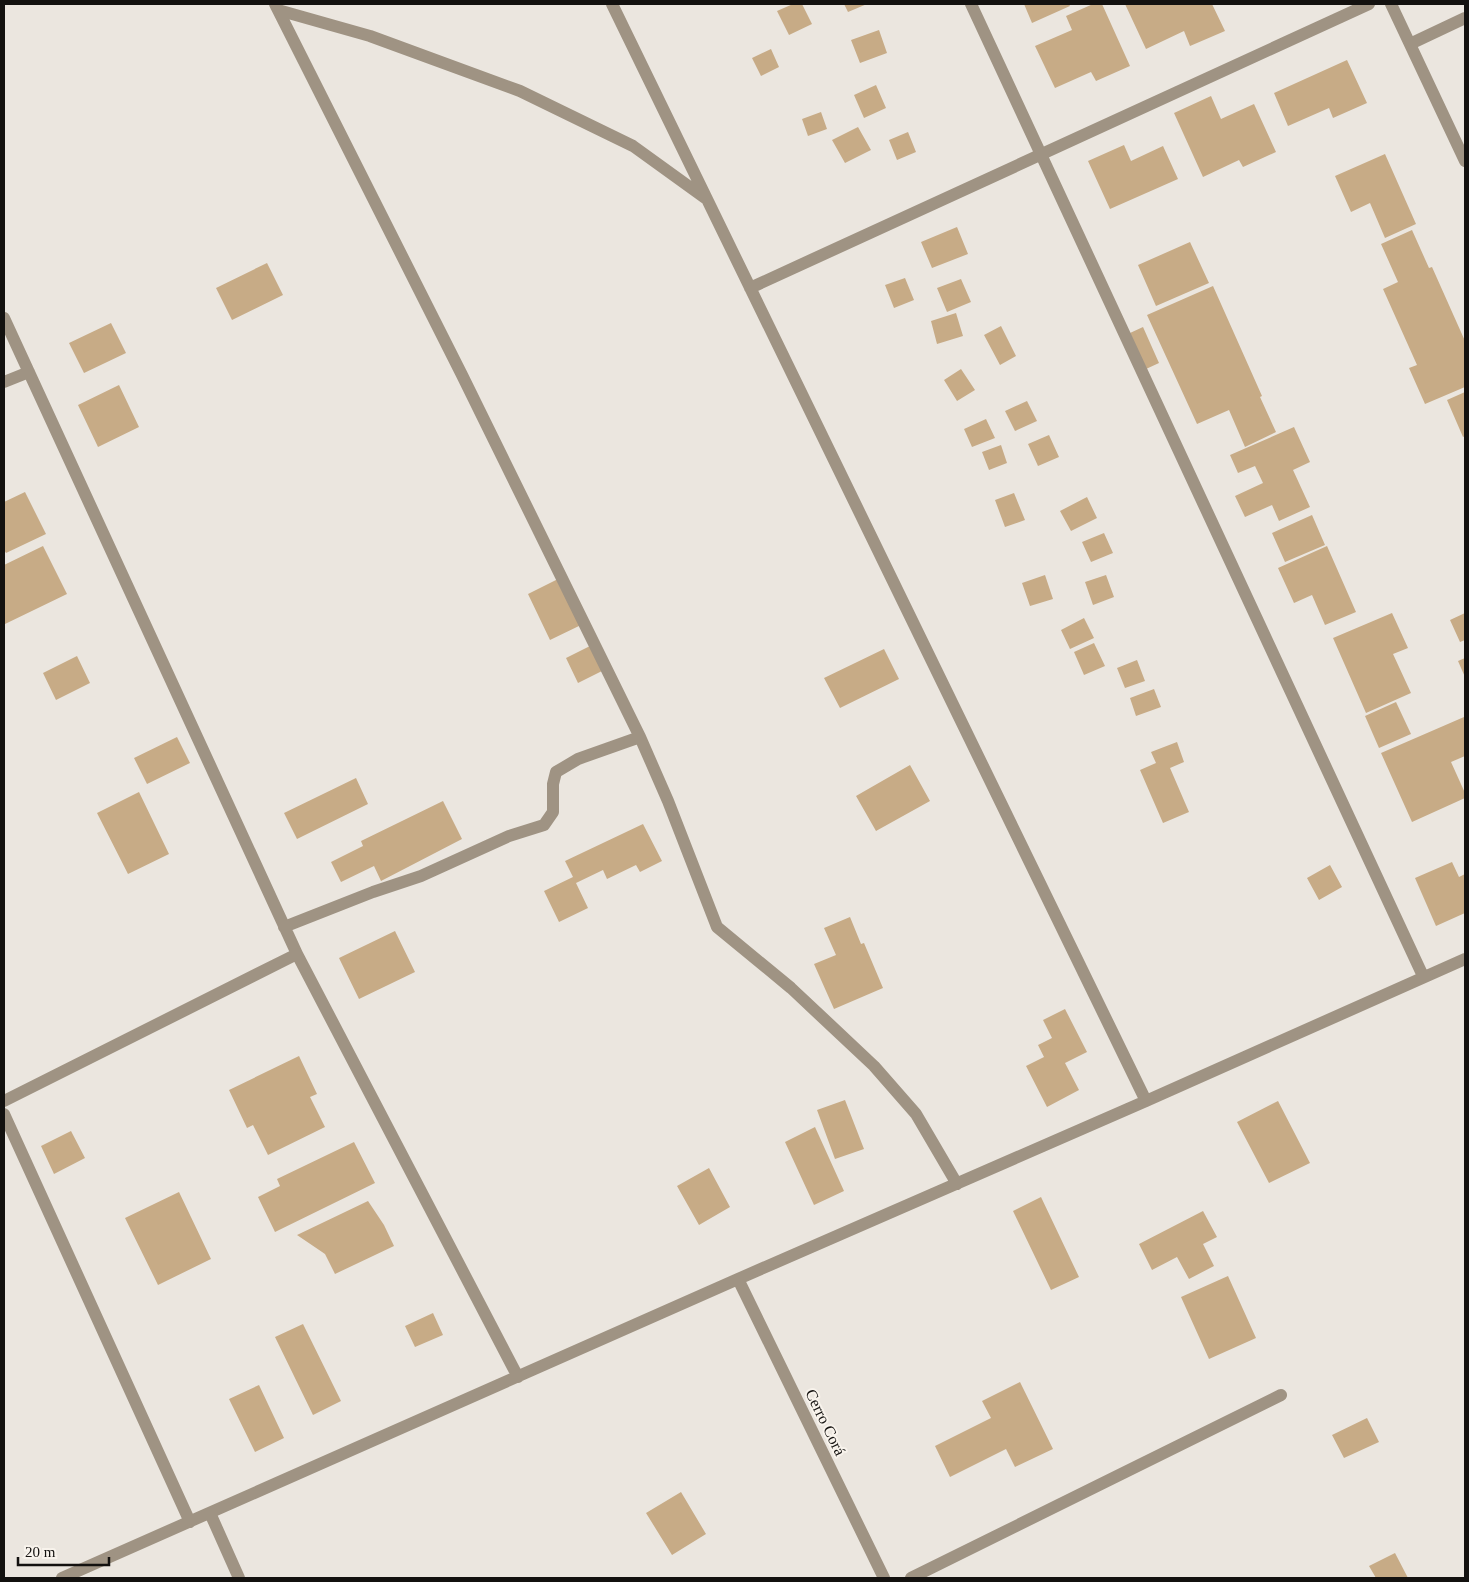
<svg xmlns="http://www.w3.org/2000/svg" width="1469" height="1582" viewBox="0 0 1469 1582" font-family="Georgia,serif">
	<rect width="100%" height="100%" fill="#ebe6df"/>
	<path fill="#c7ab86" d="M793,4h9l10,20 -23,11 -12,-24z
		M844,4h23l-19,8z
		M1024,4h45l1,2 -38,17z
		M1093,4h9l28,62 -34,15 -5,-9 -36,16 -20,-42 37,-16 -6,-14z
		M1125,4h87l13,27 -35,15 -6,-15 -38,18z
		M879,30l8,23 -27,10 -9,-23z
		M771,49l8,18 -18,9 -9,-18z
		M1347,60l20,43 -34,15 -4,-10 -41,18 -14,-33z
		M876,85l10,23 -22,10 -10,-23z
		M1211,96l10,23 33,-15 22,48 -33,15 -4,-7 -36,17 -29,-64z
		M821,112l6,17 -19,7 -6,-17z
		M858,127l13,23 -26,13 -13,-23z
		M908,132l8,20 -19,8 -8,-20z
		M1124,145l7,16 32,-15 15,33 -68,30 -22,-48z
		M1385,154l31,70 -31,14 -15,-35 -19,9 -16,-36z
		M957,227l11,27 -36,14 -11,-26z
		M1412,230l17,38 3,-1 33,74v46l-40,17 -16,-36 8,-3 -34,-76 15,-7 -17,-38z
		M1190,242l19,41 -53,23 -18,-41z
		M267,263l16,32 -51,25 -16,-32z
		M905,278l9,22 -20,8 -9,-23z
		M961,279l10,23 -24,10 -10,-24z
		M1213,286l49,110 -2,1 16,35 -31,15 -16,-37 -32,14 -50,-109z
		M956,313l7,23 -26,8 -6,-23z
		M111,323l15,30 -42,20 -15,-30z
		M1001,326l15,30 -16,9 -16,-30z
		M1143,327l16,36 -13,6 -16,-36z
		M961,369l14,21 -18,11 -13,-21z
		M119,385l20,42 -41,20 -20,-42z
		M1465,392v44l-2,1 -16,-37z
		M1027,401l10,20 -22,10 -10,-20z
		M986,419l9,19 -23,9 -8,-18z
		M1294,427l16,35 -17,8 17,37 -31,14 -7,-16 -27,12 -10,-21 28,-13 -8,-17 -17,7 -8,-18z
		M1049,435l10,22 -21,9 -10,-22z
		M1001,445l6,18 -18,7 -7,-18z
		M25,492l21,42 -40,19 -2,-3v-48z
		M1014,493l11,27 -20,7 -10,-27z
		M1087,497l10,21 -26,13 -11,-20z
		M1312,515l13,30 -40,17 -13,-29z
		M1104,533l9,20 -22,9 -9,-20z
		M43,546l24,48 -62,30 -1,-3v-56z
		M1327,546l29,66 -31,13 -13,-30 -18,8 -16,-35z
		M1045,575l8,24 -23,7 -8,-23z
		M1106,575l8,22 -21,8 -8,-23z
		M558,579l23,46 -31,15 -22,-46z
		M1392,613l16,35 -15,6 18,39 -45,20 -33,-75z
		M1465,613v27l-5,2 -10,-22z
		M1084,618l10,20 -24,11 -9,-19z
		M1094,643l11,23 -21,9 -10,-23z
		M592,645l12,25 -26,13 -12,-25z
		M884,649l15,30 -59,29 -16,-30z
		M77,656l13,27 -34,17 -13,-27z
		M1465,658v19l-7,-16z
		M1137,660l8,21 -20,7 -8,-20z
		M1154,689l7,18 -25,9 -6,-18z
		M1396,702l15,32 -32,14 -14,-32z
		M1464,717l1,39 -14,6 14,31v5l-53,24 -31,-69z
		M177,737l13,26 -43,21 -13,-26z
		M1177,742l7,20 -14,6 19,44 -26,11 -23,-53 16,-7 -5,-11z
		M910,765l20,36 -54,30 -20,-35z
		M356,778l12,26 -71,35 -13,-26z
		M139,792l30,62 -41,20 -31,-61z
		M443,801l19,38 -81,42 -7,-15 -33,16 -10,-20 32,-16 -2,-5z
		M643,824l19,37 -22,11 -4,-7 -29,14 -4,-9 -27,13 12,25 -29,14 -15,-31 29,-14 -8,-16z
		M1452,862l7,15 6,-3v39l-29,13 -21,-48z
		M1330,865l12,22 -23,13 -12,-22z
		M850,917l11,27 3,-1 19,45 -49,21 -20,-45 22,-9 -12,-27z
		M395,931l20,41 -56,27 -20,-41z
		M1065,1009l22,43 -22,11 14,27 -32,17 -21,-41 18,-9 -6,-12 14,-7 -9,-18z
		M299,1056l18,38 -7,3 15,30 -57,28 -15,-30 -6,3 -18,-38z
		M845,1100l19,49 -29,10 -18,-49z
		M1278,1101l32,62 -41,20 -32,-61z
		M815,1127l29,64 -30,14 -29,-63z
		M71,1131l14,27 -31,16 -13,-28z
		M354,1142l21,41 -100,49 -17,-35 22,-11 -3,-7z
		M709,1168l21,39 -31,18 -22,-39z
		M179,1192l32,67 -53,26 -33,-67z
		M1041,1197l38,80 -28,13 -38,-79z
		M368,1201l16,24 10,21 -59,28 -10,-20 -28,-19z
		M1203,1211l14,26 -14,7 11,22 -25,13 -12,-22 -25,13 -13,-26z
		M1228,1276l28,62 -47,21 -28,-62z
		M433,1313l10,22 -28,12 -10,-21z
		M303,1324l38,77 -28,14 -38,-78z
		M1020,1382l33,67 -38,18 -9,-18 -56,28 -15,-31 56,-28 -9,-17z
		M259,1385l25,53 -29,14 -26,-53z
		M1367,1418l12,24 -35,16 -12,-23z
		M681,1492l25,42 -34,21 -26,-42z
		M1395,1553l13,25h-32l-7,-12z"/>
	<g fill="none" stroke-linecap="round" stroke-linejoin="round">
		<path stroke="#9f9383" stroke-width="12" d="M275,4l187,371 178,362 28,64 49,126 74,61 83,78 42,48 41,70
			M612,4l534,1097
			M971,4l452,972
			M1391,4l74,157
			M278,10l92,26 150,55 113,55 72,52
			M1410,44l55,-26
			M750,288l619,-284
			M4,318l293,636 221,423
			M4,382l25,-10
			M284,927l89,-35 48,-16 88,-40 35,-11 9,-13v-28l3,-12 22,-13 62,-22
			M4,1101l293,-147
			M4,1114l186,408
			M738,1279l146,299
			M210,1513l29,65
			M62,1578l676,-299 408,-178 319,-142
			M911,1578l370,-183"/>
	</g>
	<g text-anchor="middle" stroke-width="4" stroke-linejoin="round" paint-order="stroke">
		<g font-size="16" fill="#13110f" stroke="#f8f3ec">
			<text transform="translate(826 1422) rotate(64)" y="6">Cerro Corá</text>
		</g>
	</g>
	<rect width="1469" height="1582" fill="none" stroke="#13110f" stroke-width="10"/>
	<path d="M18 1557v8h91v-8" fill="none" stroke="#13110f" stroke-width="2.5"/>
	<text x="25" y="1557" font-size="15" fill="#13110f" stroke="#f8f3ec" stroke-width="4" paint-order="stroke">20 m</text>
</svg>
